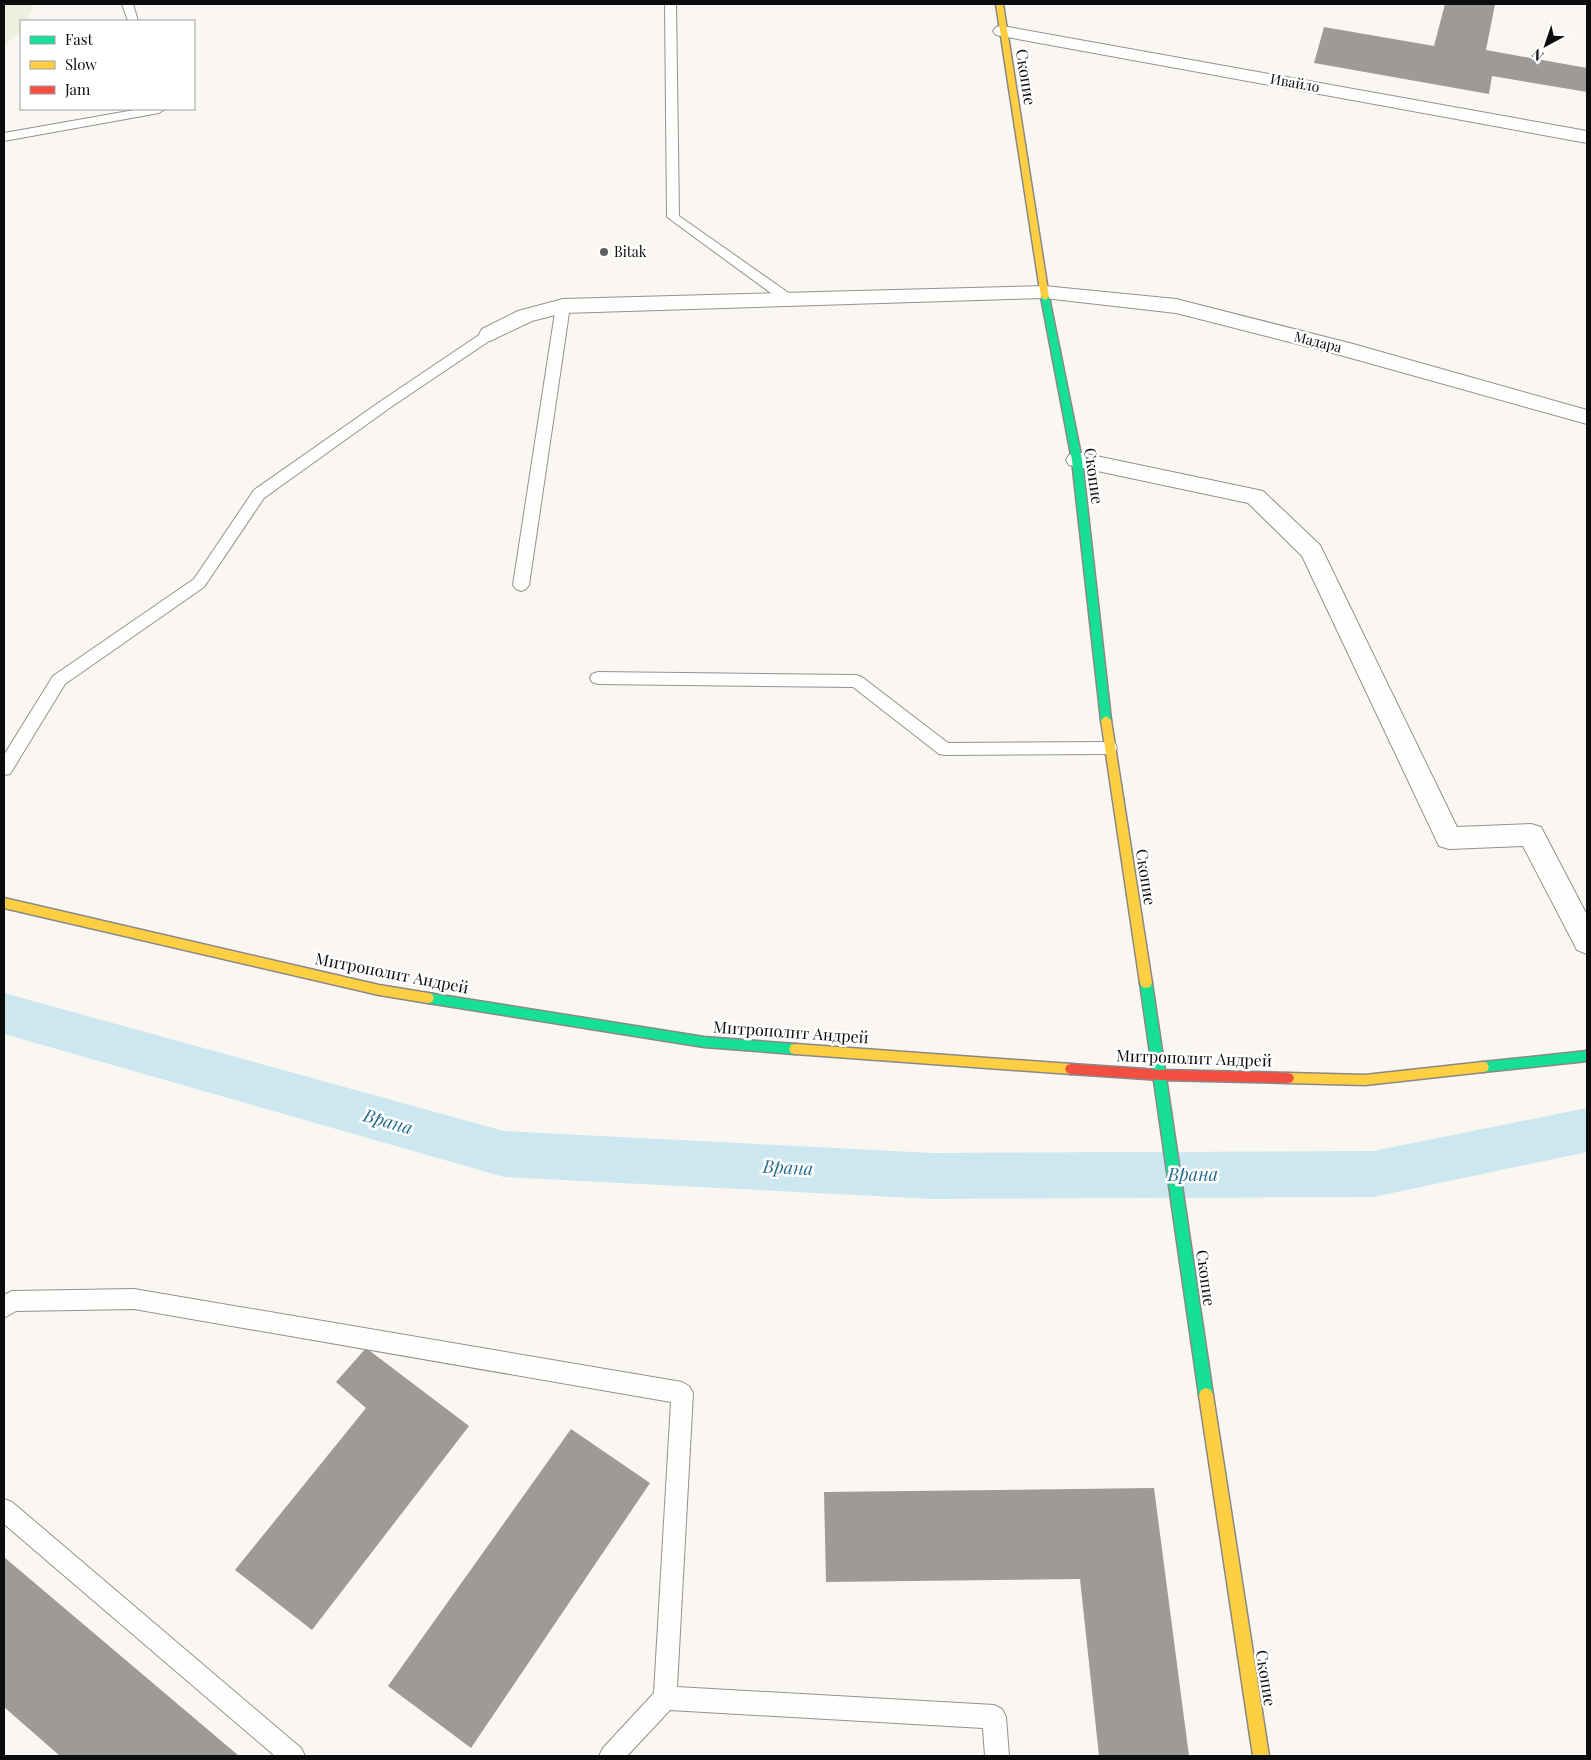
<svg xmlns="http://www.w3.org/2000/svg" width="1591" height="1760" viewBox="0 0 1591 1760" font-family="'Playfair Display',serif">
	<rect width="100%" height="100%" fill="#faf7f2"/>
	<path fill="#eef0dd" d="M4,4h30l-7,17h-6v10l-17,15z"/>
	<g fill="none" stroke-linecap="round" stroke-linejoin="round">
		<path fill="#cce7ef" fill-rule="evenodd" d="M4,993l500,138 429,22 440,-2 214,-43v44l-214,45 -440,2 -429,-22 -500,-143z"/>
	</g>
	<path fill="#9d9a97" d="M1445,4h50l-9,46 101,18v24l-95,-16 -3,18 -175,-31 10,-36 110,19z
		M366,1348l103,78 -157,204 -77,-60 131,-162 -30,-26z
		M571,1429l79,54 -179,265 -83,-62z
		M1154,1488l35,268h-90l-19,-177 -254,3 -2,-90z
		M4,1557l235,199h-179l-56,-49z"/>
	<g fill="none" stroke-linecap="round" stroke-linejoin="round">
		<defs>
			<path id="lane" d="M122,4h11l5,17h-10z
				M665,4h11l3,212 114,80 2,3 -2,3h-10l-116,-85z
				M140,109h25l-6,4 -155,28v-8z
				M563,302l7,4 -41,279 -3,4 -5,2 -5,-2 -3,-4 43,-279z
				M490,330l5,1 2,3 -2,3 -104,70 -127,91 -60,89 -139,97 -55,90 -6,1v-20l49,-79 141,-97 60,-89 127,-89 104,-70z
				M598,672l258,3 6,2 86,66 161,-1 6,1 2,5 -2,5 -6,1 -164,1 -6,-1 -86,-67 -255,-3 -6,-2 -2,-4 2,-4z
				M134,1289l548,93 7,4 4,7 -16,294 317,18 8,4 4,8 3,39h-24l-2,-28 -313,-18 -43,46h-28l4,-8 51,-55 17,-291 -537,-93 -118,2 -12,7v-23l8,-4z
				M4,1499l8,3 289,246 4,8h-30l-271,-232z"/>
			<path id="street" d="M1002,26l585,105v12l-591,-108 -3,-4 3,-4z
				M1044,286l132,13 177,45 234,66v14l-247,-69 -164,-42 -132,-15 -481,15 -31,8 -42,20 -8,-2 -3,-5 3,-5 36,-18 45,-12z
				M1077,452l186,39 57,54 137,282 74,-3 10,3 46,88v39l-10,-4 -54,-104 -74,3 -10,-3 -137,-290 -54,-53 -179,-38 -3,-5 3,-5z"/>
			<path id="fast" d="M1045,294l4,3 33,163 29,260 -5,4 -5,-4 -29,-260 -31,-163z
				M1146,978l4,1 2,4 61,412 -2,5 -5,2 -5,-2 -2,-5 -59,-412 2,-4z
				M428,993l276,44 91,7 4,1 2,4 -2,4 -4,1 -91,-7 -276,-44 -4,-1 -2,-4 2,-4z
				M1587,1051v10l-104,11 -4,-1 -2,-4 2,-4 4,-1z"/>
			<path id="slow" d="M996,4h7l46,293 -4,3 -4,-3z
				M1106,716l5,4 41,263 -2,4 -4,1 -4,-1 -2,-4 -39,-263z
				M4,898l375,87 49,8 4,1 2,4 -2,4 -4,1 -49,-8 -375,-87z
				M795,1044l276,20 4,1 2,4 -2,4 -4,1 -276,-20 -4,-1 -2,-4 2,-4z
				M1483,1062l4,1 2,4 -2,4 -4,1 -118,13 -77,-2 -4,-1 -2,-4 2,-4 4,-1 77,2z
				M1206,1388l5,2 2,5 56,361h-16l-54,-361 2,-5z"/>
			<path id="jam" d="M1071,1064l90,6 127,3 4,1 2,4 -2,4 -4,1 -127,-3 -90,-6 -4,-1 -2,-4 2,-4z"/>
		</defs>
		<use href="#lane" stroke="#939290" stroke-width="2"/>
		<use href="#street" stroke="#939290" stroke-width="2"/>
		<use href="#fast" stroke="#8a8886" stroke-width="3"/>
		<use href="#slow" stroke="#8a8886" stroke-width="3"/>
		<use href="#jam" stroke="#8a8886" stroke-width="3"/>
		<use href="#lane" fill="#fefefd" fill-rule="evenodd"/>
		<use href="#street" fill="#fefefd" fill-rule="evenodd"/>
		<use href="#fast" fill="#16e098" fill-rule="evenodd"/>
		<use href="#slow" fill="#ffcf43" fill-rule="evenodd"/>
		<use href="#jam" fill="#f24e42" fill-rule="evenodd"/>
	</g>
	<circle fill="#5f5e5c" stroke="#fff" stroke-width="2" cx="604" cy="252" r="5"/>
	<g text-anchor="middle" stroke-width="5" stroke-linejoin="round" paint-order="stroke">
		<g font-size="14" fill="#0c0c0c" stroke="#fff">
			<text transform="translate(1295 83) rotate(10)" y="5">Ивайло</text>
			<text transform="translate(1318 342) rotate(14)" y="5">Мадара</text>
		</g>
		<g font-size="14" fill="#0c0c0c" stroke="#fff" text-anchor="start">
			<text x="614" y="257">Bitak</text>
		</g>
		<g font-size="16" fill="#0c0c0c" stroke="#fff">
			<text transform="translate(1026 77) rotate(81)" y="6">Скопие</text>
			<text transform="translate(1094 476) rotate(82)" y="6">Скопие</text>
			<text transform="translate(1146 877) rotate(81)" y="6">Скопие</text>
			<text transform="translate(392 973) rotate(11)" y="6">Митрополит Андрей</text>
			<text transform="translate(791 1032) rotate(4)" y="6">Митрополит Андрей</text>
			<text transform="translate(1194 1058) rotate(2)" y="6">Митрополит Андрей</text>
			<text transform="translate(1206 1278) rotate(82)" y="6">Скопие</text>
			<text transform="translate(1266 1678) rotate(81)" y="6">Скопие</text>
		</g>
		<g font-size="18" font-style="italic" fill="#256b8e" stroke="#fff">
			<text transform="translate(388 1122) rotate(16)" y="6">Врана</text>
			<text transform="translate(788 1168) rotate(3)" y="6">Врана</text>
			<text x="1193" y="1181">Врана</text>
		</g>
	</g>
	<rect width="1591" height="1760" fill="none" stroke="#0c0c0c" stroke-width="10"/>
	<rect x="20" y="20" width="175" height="90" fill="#ffffff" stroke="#9e9e9e"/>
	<rect x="30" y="36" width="25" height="8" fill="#16e098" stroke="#9e9e9e"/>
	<text x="65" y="45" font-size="15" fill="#0c0c0c">Fast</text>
	<rect x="30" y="61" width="25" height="8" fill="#ffcf43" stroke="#9e9e9e"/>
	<text x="65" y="70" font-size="15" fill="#0c0c0c">Slow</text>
	<rect x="30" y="86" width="25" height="8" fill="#f24e42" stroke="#9e9e9e"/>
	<text x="65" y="95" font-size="15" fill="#0c0c0c">Jam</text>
	<g transform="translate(1546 45) rotate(220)" stroke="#ffffff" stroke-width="4" paint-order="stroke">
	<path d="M0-4L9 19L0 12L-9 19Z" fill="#0c0c0c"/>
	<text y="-8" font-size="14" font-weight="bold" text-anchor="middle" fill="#0c0c0c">N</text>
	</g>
</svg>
